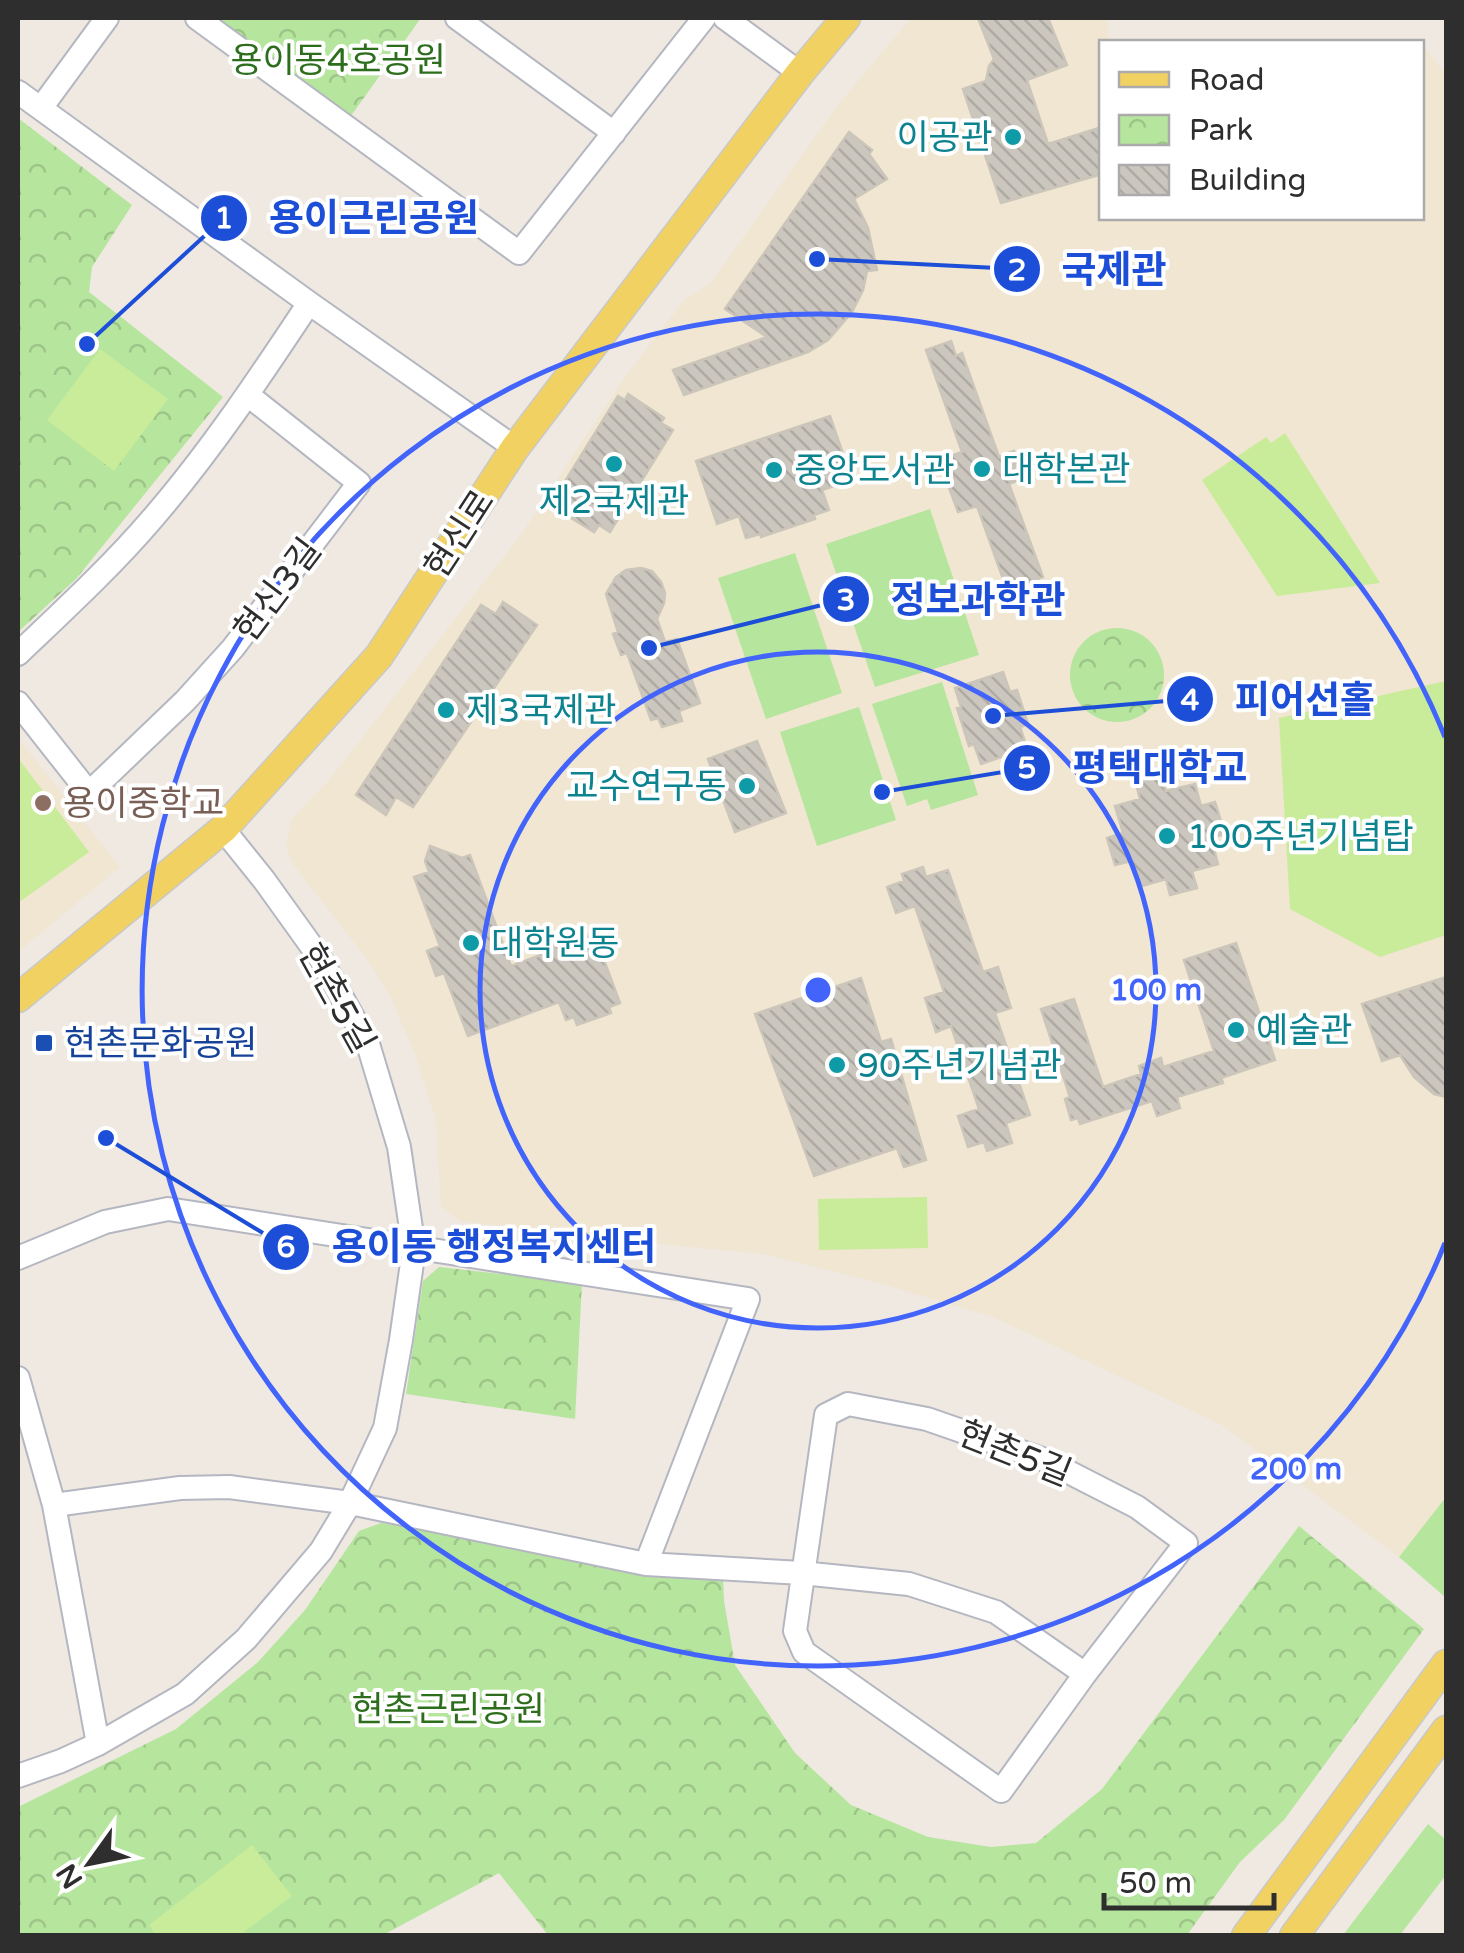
<svg xmlns="http://www.w3.org/2000/svg" width="1464" height="1953" viewBox="0 0 1464 1953" font-family="'Varela Round','Noto Sans KR',sans-serif">
	<defs>
		<pattern id="park-crowns" width="20" height="18" patternUnits="userSpaceOnUse" patternTransform="scale(2.5)"><rect width="20" height="18" fill="#b6e59e"/><path d="M2 6a3 3 0 1 1 6 0M12 15a3 3 0 1 1 6 0" fill="none" stroke="#9dc588"/></pattern>
		<pattern id="building-back-hatch" width="6" height="6" patternUnits="userSpaceOnUse" patternTransform="scale(2.5)"><rect width="6" height="6" fill="#cbc7bf"/><path d="M-1 5l2 2M0 0l6 6M5-1l2 2" fill="none" stroke="#afaba4"/></pattern>
	</defs>
	<rect width="100%" height="100%" fill="#efe9e1"/>
	<path fill="#f0e6d1" d="M911,18h196l2,24h-7v176h320v-168l2,-4 22,29v1422l-47,60 -177,-132 -229,-108 -121,-36 -108,-27 -158,-15 -146,-18 -19,-15 -5,-86 -20,-63 -25,-59 -24,-39 -75,-96 -6,-17 6,-27 38,-40 191,-244 104,-158 60,-78 25,-15 128,-179z
		M18,738l102,129 -102,85z"/>
	<path fill="#b6e59e" d="M930,509l49,146 -104,32 -49,-143z
		M795,553l47,140 -76,26 -48,-141z
		M942,682l36,113 -47,15 -4,-11 -20,7 -35,-102z
		M859,707l37,113 -79,26 -37,-114z
		M1446,1497v98l-1,2 -46,-40z
		M1428,1824l18,16v35l-46,60h-57z"/>
	<path fill="url(#park-crowns)" d="M204,18h217l-73,102z
		M18,118l114,87 -40,62 -3,25 134,105 -147,182 -58,53z
		M1070 675a47 47 0 1 1 94 0a47 47 0 1 1-94 0Z
		M439,1267l143,16 -7,136 -169,-25 17,-113z
		M381,1523l342,53 1,25 11,64 60,88 56,52 77,32 63,10 45,-4 66,-54 197,-263 125,103 -140,191 -44,42 -53,73h-639l-49,-62 -116,62 -365,1v-129l158,-78 82,-67 47,-52 54,-79z"/>
	<path fill="#c9ec9a" d="M100,349l68,50 -54,72 -67,-51z
		M1285,433l95,150 -103,13 -75,-116 64,-43 5,6z
		M1446,681v254l-66,22 -90,-48 -11,-191z
		M18,758l71,94 -71,51z
		M927,1197l1,51 -109,2 -1,-51z
		M252,1845l40,51 -52,39h-84l-7,-10z"/>
	<path fill="url(#building-back-hatch)" stroke="#cbc5ba" stroke-width="2.5" d="M978,18h70l19,47 -40,15 21,64 54,-17v47l-101,29 -38,-114 23,-8 3,-15 5,-7z
		M849,132l23,18 -3,4 18,25 -33,20 14,29 9,42 -10,1 -4,19 -11,22 -24,28 -20,12 -124,43 -11,-25 94,-33 -42,-28z
		M951,341l5,15 6,-3 37,104 15,-6 10,27 -15,6 34,93 -36,13 -30,-84 -19,6 -19,-52 23,-8 -36,-102z
		M628,394l36,24 -3,5 12,7 -63,102 -11,-7 -5,7 -39,-24 4,-6 -5,-3 64,-103 7,4z
		M830,416l22,64 -30,10 7,20 -15,5 1,4 -54,18 -1,-3 -14,4 -7,-22 -22,8 -21,-63z
		M641,568l11,3 9,11 4,11 -1,10 -7,16 8,23 12,-3 23,64 -21,8 3,10 -20,6 -4,-9 -7,2 -24,-67 -6,2 -8,-21 5,-2 -12,-38 10,-17 10,-7z
		M503,602l34,23 -124,182 -17,-10 -10,18 -30,-20 125,-190 15,9z
		M1003,672l7,20 7,-2 11,34 -8,3 7,21 -46,16 -7,-20 -5,2 -12,-38 4,-1 -6,-19z
		M757,741l29,72 -51,19 -27,-73z
		M1160,773l6,18 29,-7 6,22 14,-4 10,32 -14,4 7,26 -26,7 5,17 -27,7 -4,-16 -27,8 -8,-26 -16,4 -8,-27 16,-5 -8,-27 25,-7 -5,-19z
		M430,846l32,12 8,-3 41,111 38,-14 -4,-11 39,-14 4,11 7,-2 25,67 -11,4 2,6 -34,12 -3,-8 -8,3 -7,-18 -91,34 -24,-63 -8,3 -9,-25 13,-5 -26,-69 15,-5 -4,-11z
		M923,867l3,10 22,-7 35,102 15,-5 13,41 -16,5 35,102 -24,8 6,20 -25,8 -3,-9 -16,5 -10,-31 21,-7 -28,-83 -15,6 -11,-34 19,-6 -29,-86 -19,7 -9,-26 17,-6 -2,-7z
		M1236,943l39,117 -54,18 2,5 -46,14 3,11 -23,8 -5,-15 -72,23 -2,-6 -7,2 -6,-21 5,-2 -29,-88 33,-10 29,88 38,-13 -2,-8 22,-8 2,9 51,-16 -30,-91z
		M1446,977v120l-12,-3 -20,-17 -14,-22 -18,6 -20,-57z
		M861,978l20,64 10,-3 35,121 -22,7 -7,-19 -83,28 -59,-162z"/>
	<g fill="none" stroke-linecap="round" stroke-linejoin="round">
		<defs>
			<path id="minor" d="M197,18l322,235 185,-235
				M457,18l157,115
				M725,18l75,55
				M18,92l291,211 206,145
				M41,108l66,-90
				M18,654c45,-43 93,-87 134,-135 58,-67 108,-142 157,-216
				M18,703l71,90 96,-92 48,-53 126,-165 -111,-88
				M18,1258l87,-36 63,-13 580,90 -102,265 -296,-61 -121,-16 -49,1 -126,17
				M18,1378l36,127 44,239
				M848,1404l79,15 118,41 92,47 49,36 -101,131 -84,117 -197,-139 -9,-21 31,-216z
				M646,1564l156,9 107,11 87,28 89,62
				M18,1776l43,-15 37,-17 87,-50 61,-55 75,-88 29,-48 35,-75 16,-88 13,-91 -15,-102 -31,-103 -48,-86 -56,-78 -41,-51"/>
			<path id="major" d="M18,998l205,-169 156,-173 136,-208 285,-375 46,-55
				M1246,1936l200,-272
				M1294,1936l152,-206"/>
		</defs>
		<use href="#minor" stroke="#b4b7c1" stroke-width="26"/>
		<use href="#major" stroke="#c9c9c9" stroke-width="31"/>
		<use href="#minor" stroke="#fff" stroke-width="22"/>
		<use href="#major" stroke="#f2d163" stroke-width="28"/>
	</g>
	<g fill="none" stroke="#4264fb" stroke-width="5">
		<circle cx="818" cy="990" r="338"/>
		<path d="M1445 1243A676 676 0 1 1 1445 737"/>
	</g>
	<g fill="#0f9aa8" stroke="#fff" stroke-width="4">
		<circle cx="1013" cy="137" r="10"/>
		<circle cx="614" cy="464" r="10"/>
		<circle cx="982" cy="469" r="10"/>
		<circle cx="774" cy="470" r="10"/>
		<circle cx="446" cy="710" r="10"/>
		<circle cx="747" cy="786" r="10"/>
		<circle cx="1167" cy="836" r="10"/>
		<circle cx="471" cy="943" r="10"/>
		<circle cx="1236" cy="1030" r="10"/>
		<circle cx="837" cy="1065" r="10"/>
	</g>
	<circle fill="#8d6e63" stroke="#fff" stroke-width="4" cx="43" cy="803" r="10"/>
	<rect fill="#1a4fb4" stroke="#fff" stroke-width="4" x="34" y="1033" width="20" height="20" rx="5"/>
	<g text-anchor="middle" stroke-width="8" stroke-linejoin="round" paint-order="stroke">
		<g font-size="35" fill="#2c6e1b" stroke="#fff">
			<text x="338" y="72">용이동4호공원</text>
			<text x="448" y="1721">현촌근린공원</text>
		</g>
		<g font-size="35" fill="#0d838f" stroke="#fff" text-anchor="start">
			<text x="993" y="149" text-anchor="end">이공관</text>
			<text x="1002" y="481">대학본관</text>
			<text x="794" y="482">중앙도서관</text>
			<text x="614" y="513" text-anchor="middle">제2국제관</text>
			<text x="466" y="722">제3국제관</text>
			<text x="727" y="798" text-anchor="end">교수연구동</text>
			<text x="1187" y="848">100주년기념탑</text>
			<text x="491" y="955">대학원동</text>
			<text x="1256" y="1042">예술관</text>
			<text x="857" y="1077">90주년기념관</text>
		</g>
		<g font-size="35" fill="#2e2e2e" stroke="#fff">
			<text transform="translate(459 534) rotate(-57)" y="12">현신로</text>
			<text transform="translate(277 590) rotate(-53)" y="12">현신3길</text>
			<text transform="translate(337 998) rotate(61)" y="12">현촌5길</text>
			<text transform="translate(1015 1453) rotate(22)" y="12">현촌5길</text>
		</g>
		<g font-size="35" fill="#785e54" stroke="#fff" text-anchor="start">
			<text x="63" y="815">용이중학교</text>
		</g>
		<g font-size="35" fill="#164399" stroke="#fff" text-anchor="start">
			<text x="64" y="1055">현촌문화공원</text>
		</g>
	</g>
	<circle cx="818" cy="990" r="15" fill="#4264fb" stroke="#fff" stroke-width="5"/>
	<g font-size="30" text-anchor="middle" font-weight="bold" fill="#4264fb" stroke="#fff" stroke-width="8" stroke-linejoin="round" paint-order="stroke">
		<text x="1156" y="1000">100 m</text>
		<text x="1296" y="1479">200 m</text>
	</g>
	<path fill="none" stroke="#1d4ed8" stroke-width="4" d="M87 344L224 218M817 259L1017 269M649 648L846 599M993 716L1190 699M882 792L1027 768M106 1138L286 1247"/>
	<g fill="#1d4ed8" stroke="#fff" stroke-width="4">
		<circle cx="87" cy="344" r="10"/>
		<circle cx="817" cy="259" r="10"/>
		<circle cx="649" cy="648" r="10"/>
		<circle cx="993" cy="716" r="10"/>
		<circle cx="882" cy="792" r="10"/>
		<circle cx="106" cy="1138" r="10"/>
		<circle cx="224" cy="218" r="25"/>
		<circle cx="1017" cy="269" r="25"/>
		<circle cx="846" cy="599" r="25"/>
		<circle cx="1190" cy="699" r="25"/>
		<circle cx="1027" cy="768" r="25"/>
		<circle cx="286" cy="1247" r="25"/>
	</g>
	<g font-size="30" text-anchor="middle" font-weight="bold" fill="#fff">
		<text x="224" y="228">1</text>
		<text x="1017" y="280">2</text>
		<text x="846" y="610">3</text>
		<text x="1190" y="710">4</text>
		<text x="1027" y="778">5</text>
		<text x="286" y="1257">6</text>
	</g>
	<g font-size="38" text-anchor="middle" font-weight="bold" fill="#1d4ed8" stroke="#fff" stroke-width="8" stroke-linejoin="round" paint-order="stroke">
		<text x="374" y="231">용이근린공원</text>
		<text x="1114" y="283">국제관</text>
		<text x="978" y="613">정보과학관</text>
		<text x="1305" y="713">피어선홀</text>
		<text x="1160" y="781">평택대학교</text>
		<text x="494" y="1260">용이동 행정복지센터</text>
	</g>
	<rect width="1464" height="1953" fill="none" stroke="#2e2e2e" stroke-width="40"/>
	<rect x="1099" y="40" width="325" height="180" fill="#ffffff" stroke="#ababab" stroke-width="2.5"/>
	<rect x="1119" y="72" width="50" height="15" fill="#f2d163" stroke="#ababab" stroke-width="2.5"/>
	<text x="1189" y="90" font-size="30" fill="#2e2e2e">Road</text>
	<rect x="1119" y="115" width="50" height="30" fill="url(#park-crowns)" stroke="#ababab" stroke-width="2.5"/>
	<text x="1189" y="140" font-size="30" fill="#2e2e2e">Park</text>
	<rect x="1119" y="165" width="50" height="30" fill="url(#building-back-hatch)" stroke="#ababab" stroke-width="2.5"/>
	<text x="1189" y="190" font-size="30" fill="#2e2e2e">Building</text>
	<g transform="translate(90 1863) rotate(237)" stroke="#ffffff" stroke-width="8" paint-order="stroke">
	<path d="M0-8L18 38L0 25L-18 38Z" fill="#2e2e2e"/>
	<text y="-15" font-size="28" font-weight="bold" text-anchor="middle" fill="#2e2e2e">N</text>
	</g>
	<path d="M1104 1893v15h170v-15" fill="none" stroke="#2e2e2e" stroke-width="5"/>
	<text x="1119" y="1893" font-size="30" fill="#2e2e2e" stroke="#ffffff" stroke-width="8" paint-order="stroke">50 m</text>
</svg>
